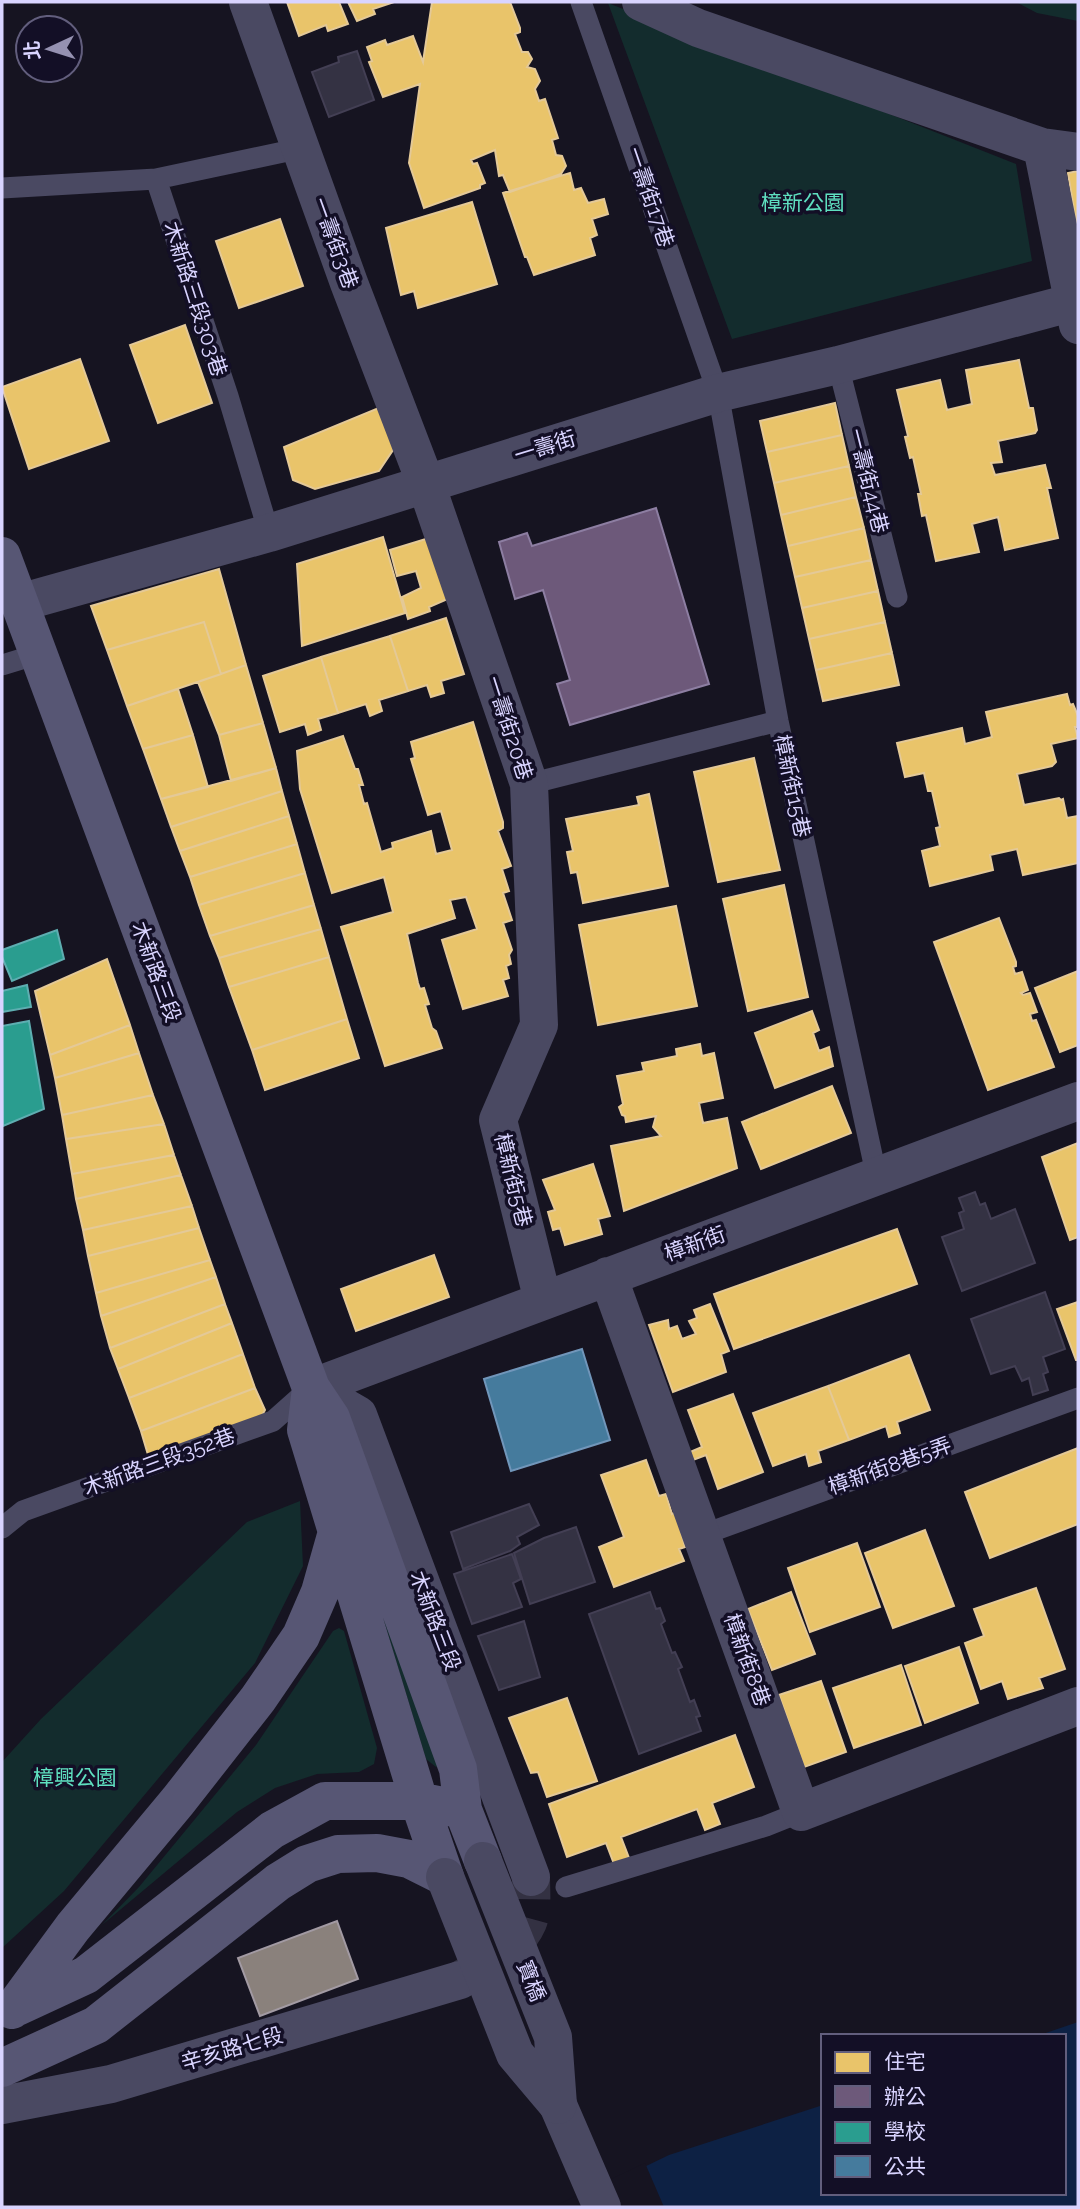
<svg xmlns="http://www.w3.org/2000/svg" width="1080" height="2209" viewBox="0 0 1080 2209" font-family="Raleway,'Noto Sans TC',sans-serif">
	<rect width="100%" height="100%" fill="#161421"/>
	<path fill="#132c2d" d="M1016,2h62v19l-41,-8z
		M608,3l408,161 16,97 -300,78z
		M338,1471l103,294 -5,2 -10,-8z
		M300,1501l3,65 -48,97 -191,228 -62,57v-186l39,-43 206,-197z
		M339,1628l5,3 33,117 -3,16 -15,8 -42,2 -42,14 -38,24 -135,113 37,-38 117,-142 77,-114z"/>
	<path fill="#0d2144" d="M1078,2022v185h-517l108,-52 154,-50v88h241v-157h-27z"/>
	<path fill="#161421" d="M645,2163l19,44h-107l2,-3z"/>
	<path fill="#e9c46a" stroke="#e4c997" stroke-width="2" d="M287,2h52l9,22 -20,7 -2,-6 -27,11z
		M348,2h46l-21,7 2,5 -18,7z
		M432,2h78l10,26v4l-5,2 7,18h6l4,7 -5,8 8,2 5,12 -5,8 4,12 6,-2 13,39 -6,2 4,15 6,1 4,10 -5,8 -51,18 -7,-17 -4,1 -4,-26 -24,10 2,4 4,-1 8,20 -5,2v3l-56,20 -15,-45 11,-79 -37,13 -14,-35 3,-1 -5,-14 18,-7 2,5 26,-9 10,26z
		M1078,171v63l-10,-61z
		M570,173l4,17 7,-2 7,15 16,-4 4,15 -16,5 5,16 -7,3 5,17 -61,20 -7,-18h-2l-22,-64z
		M472,202l25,82 -79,24 -4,-17 -13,4 -15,-67z
		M280,219l23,67 -64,22 -23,-67z
		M185,325l27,78 -54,20 -28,-78z
		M80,359l29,82 -80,28 -27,-82z
		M1019,360l10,48h4l4,22 -2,3 -37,8 4,21 -11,1 4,12 50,-10 6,23h-4l11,50 -53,12 -7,-33 -26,7 7,28 -43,9 -10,-46 -4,1 -4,-22h3l-8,-37 -3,1 -5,-21 3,-1 -11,-46 43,-10 7,30 25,-6 -6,-34z
		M835,403l7,32 -75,17 -7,-31z
		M381,407l14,40 -16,24 -64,18 -22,-9 -9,-33z
		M842,435l7,31 -75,17 -7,-31z
		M849,466l7,31 -75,18 -7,-32z
		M856,497l8,31 -76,18 -7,-31z
		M864,528l7,32 -76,17 -7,-31z
		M383,537l22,76 -103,33 -5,-82z
		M429,538l21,60 -21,9 1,4 -22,8 -6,-22 19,-9 -5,-17 -19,5 -7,-26z
		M871,560l7,31 -76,17 -7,-31z
		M219,569l27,96 -25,9 -17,-52 -97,28 -16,-44z
		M878,591l7,31 -76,17 -7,-31z
		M446,618l18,56 -23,7 3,12 -13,4 -4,-12 -19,6 -18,-55z
		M204,622l17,52 -94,32 -20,-56z
		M885,622l7,31 -76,17 -7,-31z
		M390,636l18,55 -29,9 3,11 -12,5 -4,-12 -28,9 -17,-56z
		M892,653l7,32 -76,16 -7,-31z
		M321,657l17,56 -20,6 3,11 -13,5 -3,-11 -25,8 -17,-56z
		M246,665l17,58 -44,12 -21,-53z
		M178,689l15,46 -50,14 -16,-43z
		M1067,694l3,11 3,-1 5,12 -1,11h-2l3,11 -27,6 5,18 -4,4 -35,8 7,31 35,-7 2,2 2,-1 4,19 11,-2v47l-55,12 -6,-26 -27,6 3,15 -63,16 -8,-35 18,-5 -4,-18 4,-1 -8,-36h-4l-4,-18 -19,4 -8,-34 65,-15 3,16 27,-7 -6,-25z
		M473,722l30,100v6l-5,3 13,35 -9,3 7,22 -6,2 9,27 -9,3 9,27 -3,5 2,9 -5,2 3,12 -6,2 5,16 -45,13 -21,-69 35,-11 -11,-32 -16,3 5,18 -48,16 11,49 2,6 4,-1 5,16 -4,1 7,23 4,3 6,17 -57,18 -44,-139 52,-15 -9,-35 -52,16 -32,-104 -3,-38 46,-15 12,33h3l5,16h-4l5,19 3,-1 14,49 12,-4 -1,-5 39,-12 5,23 16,-4 -11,-39 -13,4 -17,-56 4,-1 -4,-16z
		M263,723l13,45 -45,13 -12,-46z
		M193,735l15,52 -47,12 -18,-50z
		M754,758l26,112 -62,12 -24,-110z
		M276,768l6,23 -111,36 -10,-28z
		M282,791l7,25 -109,35 -9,-24z
		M649,794l19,92 -85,17 -6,-31 -6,1 -4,-21 6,-1 -7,-32 73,-14 -2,-8z
		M289,816l8,28 -107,33 -10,-26z
		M297,844l8,29 -106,32 -9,-28z
		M305,873l9,32 -104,31 -11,-31z
		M784,885l24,112 -60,14 -25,-112z
		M314,905l7,24 -102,29 -9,-22z
		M676,906l21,100 -99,19 -19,-100z
		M999,918l17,44v4l-3,1 2,7 7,-2 6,18 -7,3 2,2 7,-2 7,19 -7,2 2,7 4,-1 18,47 -66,23 -54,-148z
		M321,929l8,28 -100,30 -10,-29z
		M329,957l18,62 -95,31 -23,-63z
		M107,959l23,66 -80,30 -15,-64z
		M1078,971v74l-18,7 -25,-64z
		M812,1011l7,19 -6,3 6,18 10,-4 4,19 -58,22 -20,-55z
		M347,1019l12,39 -94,32 -13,-40z
		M130,1025l9,28 -84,25 -5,-23z
		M700,1044l2,12 12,-3 9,45 -24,5 4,20 24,-5 10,50 -113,43 -13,-65 50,-10 -8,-9 3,-11 -30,6 -1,-6 -3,-1 -3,-8 4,-3 -6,-28 27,-5 -2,-8 35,-7 -1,-7z
		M139,1053l14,42 -91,20 -7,-37z
		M832,1086l19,47 -90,36 -19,-47z
		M153,1095l11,29 -98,15 -4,-24z
		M164,1124l10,31 -102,19 -6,-35z
		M1078,1143v94l-8,3 -28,-83z
		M174,1155l7,20 -105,24 -4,-25z
		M593,1164l17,52 -12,3 4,15 -37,11 -5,-17 -7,2 -5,-18 7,-2 -12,-30z
		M181,1175l11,31 -109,24 -7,-31z
		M192,1206l7,22 -111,28 -5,-26z
		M199,1228l11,32 -114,33 -8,-37z
		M897,1229l20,55 -183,65 -20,-55z
		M434,1255l15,42 -93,34 -15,-42z
		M210,1260l6,17 -115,39 -5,-23z
		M216,1277l9,27 -115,44 -9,-32z
		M1078,1302v58h-2l-19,-51z
		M225,1304l7,19 -114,46 -8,-21z
		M710,1304l19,47 -8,3 5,18 -53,20 -24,-67 19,-5 1,9 8,-3 5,13 14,-5 -7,-13 8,-3 -3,-8z
		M232,1323l11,31 -114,44 -11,-29z
		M243,1354l12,34 -114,43 -12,-33z
		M909,1355l21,55 -33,12 3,11 -11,4 -3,-11 -37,14 -21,-54z
		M828,1386l21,54 -31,11 3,11 -12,4 -3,-12 -33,12 -20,-53z
		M255,1388l10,22 -6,11 -108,44 -10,-34z
		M733,1394l30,78 -45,17 -12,-34 -13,5 -3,-8 12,-5 -14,-37z
		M1078,1448v76l-88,34 -25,-66z
		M646,1460l13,36 7,-2 6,20 4,-2 9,35 -6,2 5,12 -70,26 -15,-40 25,-10 -23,-62z
		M925,1530l29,76 -61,22 -28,-75z
		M857,1543l23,64 -70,25 -22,-64z
		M1036,1588l29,81 -26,9 4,10 -35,11 -6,-18 -21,8 -16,-46 19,-7 -10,-27z
		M791,1592l24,62 -43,16 -24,-61z
		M959,1647l19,56 -53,20 -20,-57z
		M901,1665l20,60 -67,23 -21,-60z
		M821,1681l25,71 -42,15 -25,-72z
		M567,1698l30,83 -50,16 -9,-25 -7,1 -22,-55z
		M735,1735l19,52 -42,16 8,21 -15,6 -8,-21 -76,28 8,21 -15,6 -8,-21 -39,14 -18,-53z"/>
	<path fill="#6d597a" stroke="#8d7ea2" stroke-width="2" d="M656,508l53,176 -139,41 -13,-41 13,-4 -27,-90 -28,9 -16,-57 28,-9 5,13z"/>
	<path fill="#2a9d8f" stroke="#5eaeb1" stroke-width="2" d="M57,930l7,29 -52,22 -10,-24v-7z
		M27,985l4,22 -29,5v-21z
		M29,1021l15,88 -41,17 -1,-100z"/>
	<path fill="#457b9d" stroke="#7196ba" stroke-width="2" d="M582,1349l28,91 -99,31 -27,-92z"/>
	<path fill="#8a817c" stroke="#a29aa3" stroke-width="2" d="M337,1921l21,58 -98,37 -22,-58z"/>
	<path fill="#343243" stroke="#433f54" stroke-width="2" d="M357,51l17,49 -45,17 -17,-45 27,-10 -1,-5z
		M975,1192l5,13 5,-2 6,16 24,-10 20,54 -73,28 -20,-54 22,-8 -5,-16 5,-2 -5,-13z
		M1045,1292l20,57 -22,8 5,15 -5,2 5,16 -15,5 -4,-17 -7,3 -7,-15 -24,8 -20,-55z
		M529,1504l10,21 -22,12 3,7 -10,7 -47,18 -12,-37z
		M576,1527l19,55 -65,22 -16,-51 30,-15z
		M512,1554l9,25 -8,4 9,24 -50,17 -18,-50z
		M650,1592l6,17 4,-1 5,13 -4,3 11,29 3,-1 7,15 -4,2 12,33 4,-2 6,16 -4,1 5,14 -62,23 -50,-140z
		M524,1621l16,56 -41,13 -21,-54z"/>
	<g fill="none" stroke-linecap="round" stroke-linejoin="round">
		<path stroke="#333142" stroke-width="38" stroke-dasharray="38 19" stroke-linecap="butt" d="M460,1980c24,-15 56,-30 68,-58 5,-12 3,-32 3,-45"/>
		<path stroke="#4a4962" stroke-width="21" d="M581,2l137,391 60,328 99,457
			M156,179l72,217 41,137
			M2,188l154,-9 146,-31
			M838,365l59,232
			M2,665l36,-11
			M529,784l249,-63
			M2,1528l21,-17 250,-90 36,-32
			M702,1535l376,-137
			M566,1887l200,-61 35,-14"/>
		<path stroke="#4a4962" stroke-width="38" d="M248,2l101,281 77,201 103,300 10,241 -41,95 45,181
			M641,2l57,26 344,119 36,5
			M1042,147l36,178
			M19,603l250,-70 449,-140 120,-28 236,-63
			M608,1276l193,536 277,-106
			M311,1388l767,-287
			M311,1388l47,27 173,462
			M2,2105l109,-21 349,-104"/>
		<path stroke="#4a4962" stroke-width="38" d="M558,2105l44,102"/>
		<path stroke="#575674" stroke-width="38" d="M2,556l309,832 20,30 127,351 5,41 20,51
			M311,1388l-5,42 113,371 26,76
			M17,2007l69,-32 186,-145 53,-29h94l44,9
			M12,2010l61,-83 105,-126 80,-102 43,-63 19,-44 17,-60
			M2,2068l94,-43 182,-143 29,-18 31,-10 39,-1 32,6 36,18"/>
		<path stroke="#4a4962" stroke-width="38" d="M483,1861l70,176 5,68
			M445,1877l70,177 43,51"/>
	</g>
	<g text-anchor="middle" stroke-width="7" stroke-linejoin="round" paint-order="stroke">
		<g font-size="21" fill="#d9d4ff" stroke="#130f26">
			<text transform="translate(650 197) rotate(71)" y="7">一壽街17巷</text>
			<text transform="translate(335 243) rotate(70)" y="7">一壽街3巷</text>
			<text transform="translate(195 299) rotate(72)" y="7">木新路三段303巷</text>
			<text transform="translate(545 447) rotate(-17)" y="7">一壽街</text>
			<text transform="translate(868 481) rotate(76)" y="7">一壽街44巷</text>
			<text transform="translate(509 728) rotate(72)" y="7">一壽街20巷</text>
			<text transform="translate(792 786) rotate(78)" y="7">樟新街15巷</text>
			<text transform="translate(156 972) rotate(70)" y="7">木新路三段</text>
			<text transform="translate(513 1180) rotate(76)" y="7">樟新街5巷</text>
			<text transform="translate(695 1244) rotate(-20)" y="7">樟新街</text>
			<text transform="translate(159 1462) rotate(-20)" y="7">木新路三段352巷</text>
			<text transform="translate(890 1466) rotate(-20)" y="7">樟新街8巷5弄</text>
			<text transform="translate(435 1621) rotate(69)" y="7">木新路三段</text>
			<text transform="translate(747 1660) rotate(70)" y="7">樟新街8巷</text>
			<text transform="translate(531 1981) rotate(68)" y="7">寶橋</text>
			<text transform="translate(232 2049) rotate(-16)" y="7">辛亥路七段</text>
		</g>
		<g font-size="21" fill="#5fe0c0" stroke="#130f26">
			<text x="803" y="210">樟新公園</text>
			<text x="75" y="1785">樟興公園</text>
		</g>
	</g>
	<rect width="1080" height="2209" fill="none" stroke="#d9d4ff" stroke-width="7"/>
	<rect x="821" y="2034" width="245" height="161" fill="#130f26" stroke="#625e7d" stroke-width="2"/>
	<rect x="835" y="2052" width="35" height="21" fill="#e9c46a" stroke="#625e7d" stroke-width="2"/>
	<text x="884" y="2069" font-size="21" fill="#d9d4ff">住宅</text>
	<rect x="835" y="2086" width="35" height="21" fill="#6d597a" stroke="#625e7d" stroke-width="2"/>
	<text x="884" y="2104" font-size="21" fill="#d9d4ff">辦公</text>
	<rect x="835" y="2122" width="35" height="21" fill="#2a9d8f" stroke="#625e7d" stroke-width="2"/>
	<text x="884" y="2139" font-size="21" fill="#d9d4ff">學校</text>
	<rect x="835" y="2156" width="35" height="21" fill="#457b9d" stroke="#625e7d" stroke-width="2"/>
	<text x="884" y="2174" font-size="21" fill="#d9d4ff">公共</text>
	<g transform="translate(49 49) rotate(266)"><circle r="33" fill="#130f26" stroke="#625e7d" stroke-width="2"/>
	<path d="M0-5L12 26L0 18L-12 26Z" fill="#9591b1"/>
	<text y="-10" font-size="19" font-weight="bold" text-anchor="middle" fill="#d9d4ff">北</text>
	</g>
</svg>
